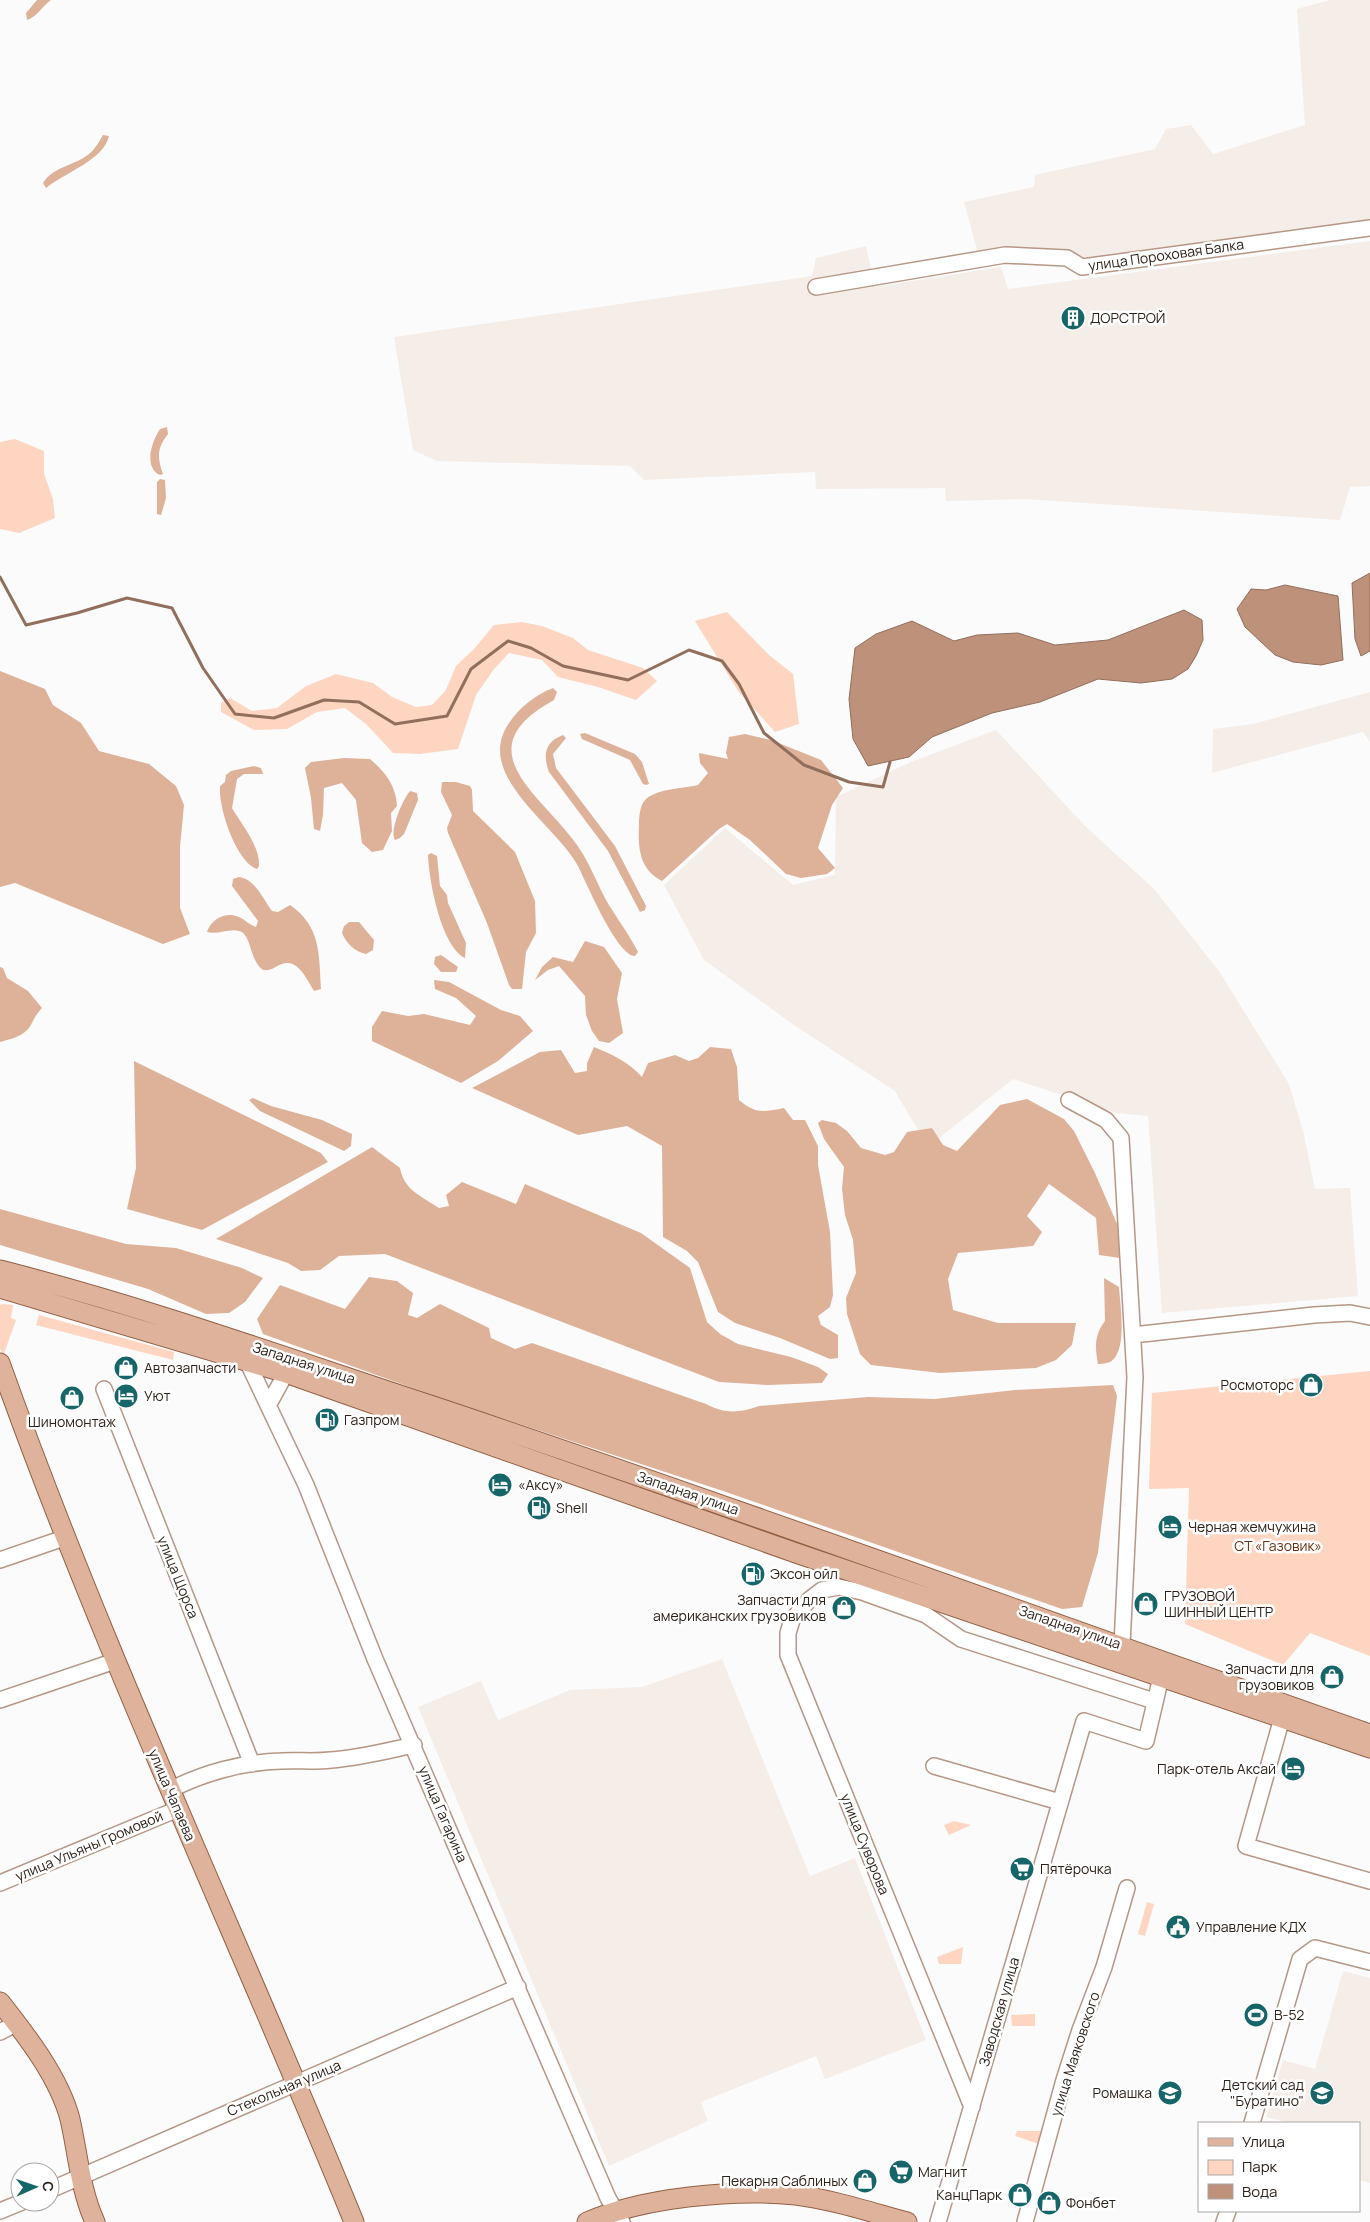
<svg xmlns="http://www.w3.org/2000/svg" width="1370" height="2222" viewBox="0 0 1370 2222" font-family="Manrope,sans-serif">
	<rect width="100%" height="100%" fill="#fbfbfb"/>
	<path fill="#f5ede8" d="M1330,0h40v220l-271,39 -59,-11 -62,6 -14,-52 70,-15 1,-12 120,-26 11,-20 25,-4 22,29 92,-29 -8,-116z
		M1370,241v245l-20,1 -10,33 -314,-21 -80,2 -1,-13 -129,1 -1,-17 -171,8 -14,-14 -193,-5 -24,-11 -19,-113 418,-61 4,-18 50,-12 9,41 126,-20 7,22z
		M1370,692v50l-7,-10 -151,41 1,-44 40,-5z
		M996,730l89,96 69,63 65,82 70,113 15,51 11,54 35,-1 8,108 -196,17 -14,-197 -31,-3 -104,-34 -85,68 -33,-56 -104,-68 -87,-63 -40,-75 61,-57 68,57 42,-10 1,-78 75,-35z
		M722,1659l88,217 45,-18 71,182 -101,39 -9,-23 -115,46 7,19 -99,45 -191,-459 63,-26 17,39 72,-30 72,-3z
		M1343,1971l27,7v205l-11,-3v-57h-69l-24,-6 17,-57 32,9z"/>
	<path fill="#fdd5c0" d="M15,439l29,12v23l9,25 2,19 -36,15 -19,-4v-87z
		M727,612l42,43 24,19 6,50 -24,8 -37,-41 -43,-70z
		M522,622l20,4 31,12 15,12 55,18 14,13 -21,19 -38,-13 -40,-10 -16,-17 -33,-7 -15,16 -18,26 -18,54 -38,5 -27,-1 -27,-29 -21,-16 -28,4 -30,17 -33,1 -33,-18v-9l9,-5 22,13 25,-3 29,-22 30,-12 37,9 19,14 24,10 16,-2 14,-15 10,-24 18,-17 20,-24z
		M2,1304l11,1 -2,13 5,2 -13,36 -3,-8v-43z
		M39,1315l135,37 -1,8 -137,-35z
		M1370,1371v285l-60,-23 -27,32 -98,-41 4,-136 -40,1 3,-96z
		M954,1821l17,4 -22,10 -5,-10z
		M1147,1902l7,2 -9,32 -7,-2z
		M963,1947l-2,17h-22l-2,-7z
		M1035,2014v12h-23l-1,-11z
		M1017,2131h26l-4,13 -24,-8z"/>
	<path fill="#deb199" d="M37,0h14c-9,6 -14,17 -24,20l-1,-7z
		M103,135l6,1c-5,24 -45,37 -63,52l-3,-5c11,-17 31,-17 46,-29 6,-5 10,-12 14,-19z
		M167,427l1,7c-11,14 -11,23 -5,40l-3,1c-17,-8 -8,-34 0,-46z
		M160,479l5,1 1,18 -5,17 -4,-1v-32z
		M0,671l45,18 8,16 28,18 18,28 50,13 27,22 8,19 -4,42v61l10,26 -27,10 -148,-61 -15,4z
		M553,688l4,4 -3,8c-91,50 -13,94 23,145 12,17 19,36 29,55 10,17 23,34 32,52l-3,4c-18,0 -49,-74 -57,-90 -22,-41 -105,-91 -69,-143 11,-16 26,-28 44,-35z
		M585,733l50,21 7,8 7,22 -3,1 -3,-1 -13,-24 -48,-21 -2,-5z
		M745,734l26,6 50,20 22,28 -11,17 -14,43 17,20 -8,6 -26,4 -15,-4 -36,-34 -23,-16 -8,5 -57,52c-23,-12 -24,-33 -23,-57 0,-7 1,-20 7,-25 13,-11 36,-10 52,-14l10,-12 -8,-10 -1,-10 29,6 -2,-6 3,-16z
		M563,735l3,3 -13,16 3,14 59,78 31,60 -1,4 -5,2 -32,-61 -59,-79c-6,-16 -5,-30 14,-37z
		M344,758l26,1c15,13 26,26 27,47l-6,7 1,18 -9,19 -11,2 -10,-9 -6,-43 -14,-17 -18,5 -1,27 -3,16 -6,-2 -3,-31 -6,-30 6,-6z
		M254,766l7,2 2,6h-19l-7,5 -5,29c10,17 28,38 27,58l-2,3c-21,-7 -39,-62 -37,-83l5,-4 1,-7 5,-4z
		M442,782h14l14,4 2,4 1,21 42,41 20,49 1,32 -10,19 -4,37h-10l-3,-4 -22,-62 -39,-90 -1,-5 5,-13 -11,-23z
		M410,791l7,2 1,7 -14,34 -4,4 -5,2c-6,-9 8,-41 15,-49z
		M431,853l6,3 3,30 7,9 1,8 18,40 -1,15c-24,-12 -36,-77 -37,-103z
		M239,877c16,2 24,22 33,34l6,1 12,-7c31,21 29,50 31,84l-7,2c-7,-11 -16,-33 -32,-27 -8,3 -10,7 -19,6 -14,-10 -11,-36 -24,-39 -10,-3 -21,4 -32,1 4,-13 19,-21 32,-15 7,3 10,8 17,10l2,-6 -26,-35 1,-7z
		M349,922h10l15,18 -1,10 -7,4c-12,-3 -19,-10 -24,-21l2,-7z
		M585,941l19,6 18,26 -5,26 6,34 -14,10 -10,-2 -7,-10 -6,-16 -1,-19 -26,-30 -11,4 -13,10 7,-13 11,-10 20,5z
		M441,955l17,12 -2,5h-15l-7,-8 1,-7z
		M0,967l3,1 4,10 21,13 14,17c-7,7 -8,12 -13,20 -7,9 -19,11 -29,14z
		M434,980l15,2 52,28 19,6 13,15 -35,30 -37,22 -89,-42v-14l10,-16 26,5 16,-2 46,11 6,-9 -20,-18 -21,-9z
		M594,1047c17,7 35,15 48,30l6,-14 27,-8 14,6 9,-3 12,-11 21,2 6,18 2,33c16,14 25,12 45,8l9,12h12l13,26v19l12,67 3,63 -3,12 -12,9 3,9 17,10v23l-8,1 -50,-21 -45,-15 -17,-11 -20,-50 -11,-11 -24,-14 -1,-91 -35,-20 -49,9 -106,-47 68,-36 21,-2 14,23 12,-2v-8z
		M134,1061l187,92 7,9 -126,68 -75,-21 9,-41z
		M253,1098l18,8 51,14 30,14 -1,12 -7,5 -84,-40 -11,-11z
		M1027,1099l37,20 10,12 21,42 26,60 -1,25 -21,-3 -3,-37 -47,-34 -22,32 15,16 -9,14 -75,7 -10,26 5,31 45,13h78l-4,22 -16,15 -20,8 -96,5 -69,-8 -11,-11 -13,-40 -1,-16 10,-25 -3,-33 -8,-25 -3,-26 2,-22 -20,-28 -6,-16 4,-3 14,3 11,8 14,17 24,7 9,-3 13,-20 25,-4 11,17 14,6 43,-46z
		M372,1147l28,21c4,22 21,28 39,40l10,-2 -3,-11 16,-13 54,22 9,-20 116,49 49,35 17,54 13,12 18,10 53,13 27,10 10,7 -6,9 -54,2 -49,-3 -334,-128 -46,2 -19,14 -19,1 -13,-8 -72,-24z
		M0,1209l126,35 50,4 66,20 21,10 -18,24 -16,11 -23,1 -58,-25 -148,-44z
		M369,1277l28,4 16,12 -5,22 9,3 23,-14 49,24 2,10 24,11 17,-6 174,61c18,10 34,9 53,2l109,-9 67,2 80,-9 98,-5 4,11 -19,157 -16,54 -20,2 -339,-118 -283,-93 -177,-64 -6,-15 23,-34 65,24z
		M1104,1278l15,9c1,18 9,65 -9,75 -3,1 -8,2 -12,2 -3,-16 -4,-29 7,-43z"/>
	<path fill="#bd917a" stroke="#926f5d" d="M1370,573v78l-9,5 -6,-17 -3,-56z
		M1285,585l53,11 5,64 -22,5 -28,-3 -18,-7 -30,-28 -8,-18 14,-20 15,1z
		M1184,610l18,10 1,20 -7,16 -8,13 -16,10 -31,4 -43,-4 -58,23 -48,11 -60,24 -23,20 -41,9 -15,-27 -4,-40 6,-51 21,-14 36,-13 42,20 23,-6 41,-2 37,12 53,-5z"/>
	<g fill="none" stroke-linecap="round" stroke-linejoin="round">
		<path stroke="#926f5d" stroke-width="3" d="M0,577l26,48 51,-12 50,-15 45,10 31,60 32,46 39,4 50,-18 35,2 36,22 52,-8 24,-47 37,-28 23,7 32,18 65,14 61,-30 33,11 17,23 25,49 40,32 45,17 34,5 7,-25"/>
		<defs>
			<path id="minor" d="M816,287l189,-32 62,3 15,9 288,-39
				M1069,1100l37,20 15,18 14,239 -13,268
				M1133,1335l181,-20 36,-2 20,4
				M247,1361l59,124 69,174 233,539 14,24
				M104,1389l148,375
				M269,1404l17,-31
				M0,1560l64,-22
				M0,1700l115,-39
				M1282,1718l-36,128 124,35
				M934,1766l126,36
				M170,1790c33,-17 73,-28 111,-29 16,-1 33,1 50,-1 28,-2 55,-9 83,-15
				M0,1883l178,-74
				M0,2032l17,-9
				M972,2107l-184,-452v-22l4,-13 17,-20 13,-10 17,-3 23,5 64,23 35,24 193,62
				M1252,2123l48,-164 15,-11 55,14
				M50,2190l468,-203
				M0,2211l22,-9
				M938,2222l146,-501 62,20 15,-64
				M1025,2222l39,-142 16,-50 24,-63 23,-79
				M1224,2222l4,-11"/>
			<path id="major" d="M0,1270c146,37 287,88 430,135 315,105 626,220 940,329
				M0,1288l286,85 510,180 574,195
				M0,1363c104,292 237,572 354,859
				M0,2002c26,33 59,75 70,117 8,35 10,70 25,103
				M587,2222c57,-25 147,-33 209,-27 38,5 74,17 111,27"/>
		</defs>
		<use href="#minor" stroke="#b69685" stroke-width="18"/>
		<use href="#major" stroke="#925f43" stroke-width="21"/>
		<use href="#minor" stroke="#fff" stroke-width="15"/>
		<use href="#major" stroke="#dfb39b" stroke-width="19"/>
	</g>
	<defs>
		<symbol id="building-disc" viewBox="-11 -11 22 22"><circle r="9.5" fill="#166568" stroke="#fff"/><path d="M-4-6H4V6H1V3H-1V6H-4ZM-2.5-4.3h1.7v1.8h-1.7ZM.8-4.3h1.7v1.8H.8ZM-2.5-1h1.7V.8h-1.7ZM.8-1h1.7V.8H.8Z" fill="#fff"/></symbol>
		<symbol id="shop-disc" viewBox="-11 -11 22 22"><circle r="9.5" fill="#166568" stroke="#fff"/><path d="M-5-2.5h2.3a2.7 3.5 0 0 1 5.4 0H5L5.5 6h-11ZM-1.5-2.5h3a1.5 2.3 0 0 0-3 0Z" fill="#fff"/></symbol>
		<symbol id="hotel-disc" viewBox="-11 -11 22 22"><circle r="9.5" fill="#166568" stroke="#fff"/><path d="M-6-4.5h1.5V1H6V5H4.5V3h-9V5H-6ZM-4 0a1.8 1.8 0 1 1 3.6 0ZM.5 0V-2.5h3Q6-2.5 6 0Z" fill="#fff"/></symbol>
		<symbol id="fuel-disc" viewBox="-11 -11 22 22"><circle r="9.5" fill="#166568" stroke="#fff"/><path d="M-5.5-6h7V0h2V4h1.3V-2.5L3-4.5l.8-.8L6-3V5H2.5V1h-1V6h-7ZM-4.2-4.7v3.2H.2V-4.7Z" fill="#fff"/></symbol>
		<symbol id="supermarket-disc" viewBox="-11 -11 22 22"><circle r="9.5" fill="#166568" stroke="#fff"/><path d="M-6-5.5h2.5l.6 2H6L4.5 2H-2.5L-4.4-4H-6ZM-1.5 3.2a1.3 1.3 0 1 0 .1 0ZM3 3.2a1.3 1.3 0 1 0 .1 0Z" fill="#fff"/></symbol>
		<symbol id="civic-disc" viewBox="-11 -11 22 22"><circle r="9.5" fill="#166568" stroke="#fff"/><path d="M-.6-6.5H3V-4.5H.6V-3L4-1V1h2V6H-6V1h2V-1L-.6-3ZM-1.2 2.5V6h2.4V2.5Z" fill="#fff"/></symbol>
		<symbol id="stadium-disc" viewBox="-11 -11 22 22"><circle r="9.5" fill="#166568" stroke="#fff"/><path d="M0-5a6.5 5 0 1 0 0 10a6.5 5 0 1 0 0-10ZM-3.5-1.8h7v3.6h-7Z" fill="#fff"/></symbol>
		<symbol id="school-disc" viewBox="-11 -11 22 22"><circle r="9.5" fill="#166568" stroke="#fff"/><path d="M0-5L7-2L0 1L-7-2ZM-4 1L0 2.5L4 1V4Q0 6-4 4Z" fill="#fff"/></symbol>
	</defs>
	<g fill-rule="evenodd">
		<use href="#building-disc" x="1059" y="304" width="28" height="28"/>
		<use href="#shop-disc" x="112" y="1354" width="28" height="28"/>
		<use href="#shop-disc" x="1297" y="1371" width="28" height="28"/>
		<use href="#hotel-disc" x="112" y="1382" width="28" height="28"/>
		<use href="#shop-disc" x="58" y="1384" width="28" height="28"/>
		<use href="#fuel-disc" x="313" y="1406" width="28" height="28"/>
		<use href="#hotel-disc" x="486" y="1471" width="28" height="28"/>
		<use href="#fuel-disc" x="525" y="1494" width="28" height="28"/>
		<use href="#hotel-disc" x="1156" y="1513" width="28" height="28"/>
		<use href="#fuel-disc" x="739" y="1560" width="28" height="28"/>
		<use href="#shop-disc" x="1132" y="1590" width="28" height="28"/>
		<use href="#shop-disc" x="830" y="1594" width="28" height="28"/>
		<use href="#shop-disc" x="1318" y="1663" width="28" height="28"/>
		<use href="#hotel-disc" x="1279" y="1755" width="28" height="28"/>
		<use href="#supermarket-disc" x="1008" y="1855" width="28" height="28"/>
		<use href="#civic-disc" x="1164" y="1913" width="28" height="28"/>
		<use href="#stadium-disc" x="1242" y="2001" width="28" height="28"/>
		<use href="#school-disc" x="1156" y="2079" width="28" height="28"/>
		<use href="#school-disc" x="1308" y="2079" width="28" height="28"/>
		<use href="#supermarket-disc" x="887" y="2158" width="28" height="28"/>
		<use href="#shop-disc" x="851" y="2167" width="28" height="28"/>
		<use href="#shop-disc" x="1006" y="2181" width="28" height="28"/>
		<use href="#shop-disc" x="1035" y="2189" width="28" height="28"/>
	</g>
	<g text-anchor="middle" stroke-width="5" stroke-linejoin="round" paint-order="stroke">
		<g font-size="14" fill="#2d211a" stroke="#fff">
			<text transform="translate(1166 255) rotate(-8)" y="5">улица Пороховая Балка</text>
			<text transform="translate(304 1363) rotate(18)" y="5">Западная улица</text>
			<text transform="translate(688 1493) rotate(19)" y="5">Западная улица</text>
			<text transform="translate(178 1577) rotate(68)" y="5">улица Щорса</text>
			<text transform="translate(1070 1627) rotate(19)" y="5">Западная улица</text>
			<text transform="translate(172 1795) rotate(67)" y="5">улица Чапаева</text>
			<text transform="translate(443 1814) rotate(67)" y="5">улица Гагарина</text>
			<text transform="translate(865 1844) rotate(68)" y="5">улица Суворова</text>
			<text transform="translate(89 1846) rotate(-23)" y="5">улица Ульяны Громовой</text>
			<text transform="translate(999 2012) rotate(-74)" y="5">Заводская улица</text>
			<text transform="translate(1075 2054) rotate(-72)" y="5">улица Маяковского</text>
			<text transform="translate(284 2088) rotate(-23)" y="5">Стекольная улица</text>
		</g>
		<g font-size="14" fill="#2d211a" stroke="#fff" text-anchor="start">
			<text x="1090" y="323">ДОРСТРОЙ</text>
			<text x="144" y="1373">Автозапчасти</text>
			<text x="1294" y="1390" text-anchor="end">Росмоторс</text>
			<text x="144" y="1401">Уют</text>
			<text x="344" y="1425">Газпром</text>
			<text x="72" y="1427" text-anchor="middle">Шиномонтаж</text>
			<text x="518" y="1490">«Аксу»</text>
			<text x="556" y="1513">Shell</text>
			<text x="1188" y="1532">Черная жемчужина</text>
			<text x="770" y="1579">Эксон ойл</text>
			<text x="1164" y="1601">ГРУЗОВОЙ<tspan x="1164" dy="16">ШИННЫЙ ЦЕНТР</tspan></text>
			<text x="826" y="1605" text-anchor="end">Запчасти для<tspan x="826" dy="16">американских грузовиков</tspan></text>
			<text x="1314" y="1674" text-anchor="end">Запчасти для<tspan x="1314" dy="16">грузовиков</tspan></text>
			<text x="1276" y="1774" text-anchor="end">Парк-отель Аксай</text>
			<text x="1040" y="1874">Пятёрочка</text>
			<text x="1196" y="1932">Управление КДХ</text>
			<text x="1274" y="2020">В-52</text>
			<text x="1304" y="2090" text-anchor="end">Детский сад<tspan x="1304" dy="16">"Буратино"</tspan></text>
			<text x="1152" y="2098" text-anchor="end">Ромашка</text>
			<text x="918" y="2177">Магнит</text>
			<text x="848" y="2186" text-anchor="end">Пекарня Саблиных</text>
			<text x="1002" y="2200" text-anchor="end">КанцПарк</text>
			<text x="1066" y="2208">Фонбет</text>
		</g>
		<g font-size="14" fill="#69310d" stroke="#fff">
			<text x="1278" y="1551">СТ «Газовик»</text>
		</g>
	</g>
	<rect x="1198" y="2122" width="162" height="90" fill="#ffffff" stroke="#aba6a3"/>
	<rect x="1208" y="2138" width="25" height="8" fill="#dfb39b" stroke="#aba6a3"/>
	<text x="1242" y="2147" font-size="15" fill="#2d211a">Улица</text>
	<rect x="1208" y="2160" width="25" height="15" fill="#fdd5c0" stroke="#aba6a3"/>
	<text x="1242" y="2172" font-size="15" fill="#2d211a">Парк</text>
	<rect x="1208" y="2184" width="25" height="15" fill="#bd917a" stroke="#aba6a3"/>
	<text x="1242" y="2197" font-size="15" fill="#2d211a">Вода</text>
	<g transform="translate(35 2187) rotate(88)"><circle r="24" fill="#ffffff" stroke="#aba6a3"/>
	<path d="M0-4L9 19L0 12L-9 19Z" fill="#166568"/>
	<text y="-8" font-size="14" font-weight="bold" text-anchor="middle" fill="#2d211a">С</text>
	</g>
</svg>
